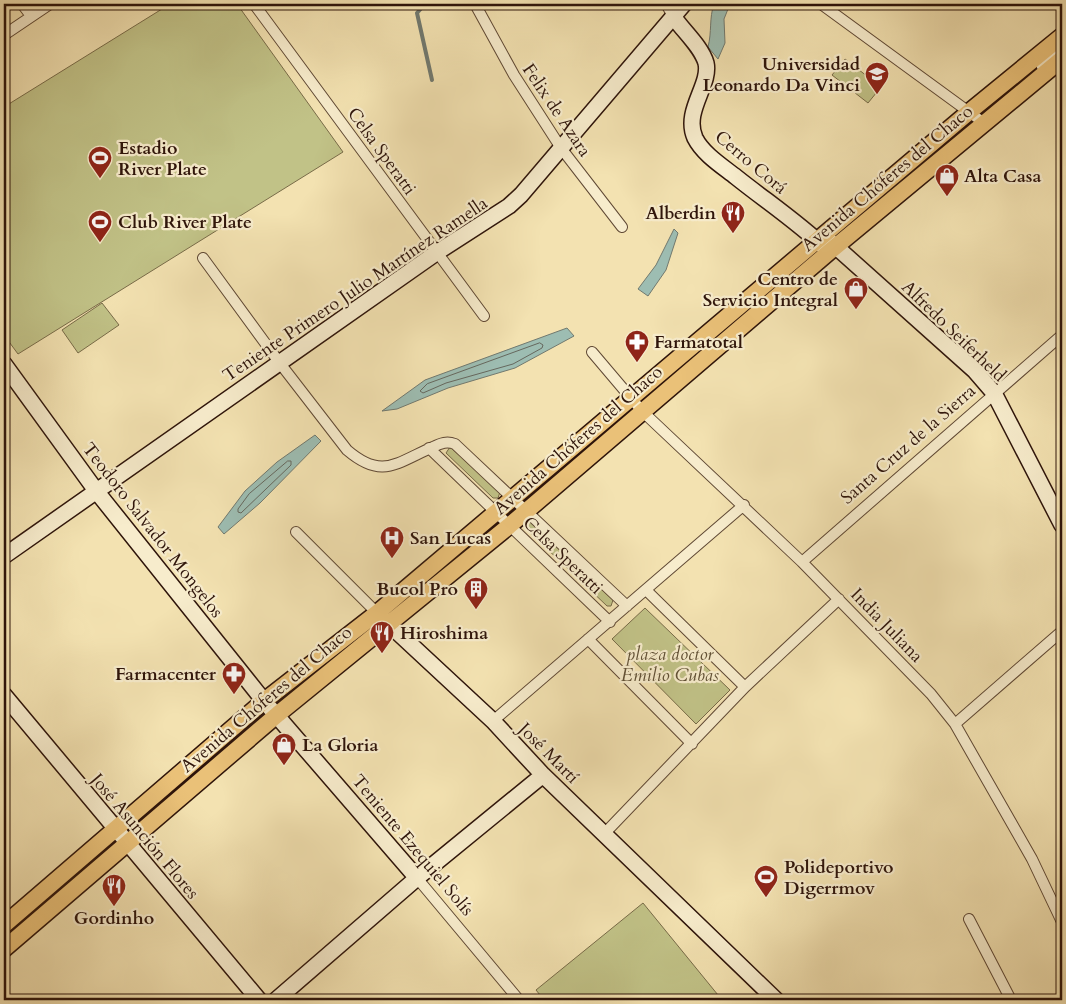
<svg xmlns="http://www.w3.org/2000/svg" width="1066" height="1004" viewBox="0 0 1066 1004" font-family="Cardo,serif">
	<rect width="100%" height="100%" fill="#f3e2b1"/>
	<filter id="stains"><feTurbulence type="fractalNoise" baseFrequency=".004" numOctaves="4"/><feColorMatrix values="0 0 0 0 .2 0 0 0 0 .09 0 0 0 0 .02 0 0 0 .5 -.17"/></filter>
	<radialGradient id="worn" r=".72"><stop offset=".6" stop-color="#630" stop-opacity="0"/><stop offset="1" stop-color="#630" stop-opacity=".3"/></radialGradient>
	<path fill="#c1c287" stroke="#786b48" d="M170,4h67l106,148 -325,202 -14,-19v-228z
		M845,59l36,28 -13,16 -36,-28z
		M968,123v2l-127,106z
		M102,303l17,22 -41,28 -16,-23z
		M450,447l50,45 -2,6h-5l-47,-45z
		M527,518l86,82 -2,6h-4l-86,-82z
		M645,608l85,82 -34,34 -84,-85z
		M258,720h2l-125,106v-3z
		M109,845l2,2 -107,90v-3z
		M643,903l75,92 -7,5h-167l-8,-10z"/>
	<path fill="#9dbdb2" stroke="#71796f" d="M714,4h16l-6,15 1,24 -7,16 -10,-12c4,-15 1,-29 6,-43z
		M674,229l4,4 -12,37 -18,26 -10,-7 18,-24z
		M567,328l7,8 -59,32 -67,20 -51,21 -15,2 43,-31z
		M315,435l6,6 -61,62 -36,31 -6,-7 27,-36 32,-29z"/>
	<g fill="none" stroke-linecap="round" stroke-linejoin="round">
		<path stroke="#66685e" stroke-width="1" d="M540,343l3,2 -1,3 -29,16 -67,19 -23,10 -3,-2 7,-7z
			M288,461h3v4l-50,48 -3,-1v-3l11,-15z"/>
		<path stroke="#71796f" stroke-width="4" d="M425,4l-8,9 15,67"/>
		<defs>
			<path id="street" d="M22,4l9,12
				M254,4l230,312
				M475,4l39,71 47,73 61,79
				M666,4l7,12
				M821,4l163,119
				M4,35l46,-31
				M203,258l76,104 68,88c35,30 49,13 86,-3 8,-4 14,-6 22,-3l172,162
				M592,352l50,59 160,151 129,132 24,30 77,135 30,63
				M429,448l181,174
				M296,532l81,81
				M802,562l260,-227
				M646,590l99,97
				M588,639l104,105
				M493,721l251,-216
				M955,724l107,-93
				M605,833l140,-146 94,-88
				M417,878l102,122
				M969,919l42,81"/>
			<path id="secondary" d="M673,16c10,15 28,30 33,47 5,22 -23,48 -11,75 8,16 27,28 41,39 30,24 63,46 90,72
				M1044,65l18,-16
				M824,236l151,135 19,22 68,132
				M4,364l93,128 167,209 153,177
				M4,556l432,-303 73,-47 12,-11 163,-191
				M380,616l113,105 50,54 233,225
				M4,695l255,305
				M276,1000l141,-122 126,-103"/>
			<path id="primary" d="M4,925l260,-224 113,-88 592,-501 93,-76
				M4,949l274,-235 231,-188 320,-274 233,-193"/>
		</defs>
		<use href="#street" stroke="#5f4834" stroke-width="12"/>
		<use href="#secondary" stroke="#2e140a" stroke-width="18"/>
		<use href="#primary" stroke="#2e140a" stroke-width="19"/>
		<use href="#street" stroke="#f7eccc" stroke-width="10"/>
		<use href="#secondary" stroke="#f7eccc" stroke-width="15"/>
		<use href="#primary" stroke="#eac178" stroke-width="16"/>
	</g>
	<defs>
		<symbol id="school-pin" viewBox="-11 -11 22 30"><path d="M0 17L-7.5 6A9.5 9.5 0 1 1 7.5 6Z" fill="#8f2418" stroke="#f7eccc"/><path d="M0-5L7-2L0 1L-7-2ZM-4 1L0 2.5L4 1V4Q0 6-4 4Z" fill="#fff"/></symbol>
		<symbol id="stadium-pin" viewBox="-11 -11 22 30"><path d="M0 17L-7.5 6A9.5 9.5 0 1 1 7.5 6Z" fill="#8f2418" stroke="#f7eccc"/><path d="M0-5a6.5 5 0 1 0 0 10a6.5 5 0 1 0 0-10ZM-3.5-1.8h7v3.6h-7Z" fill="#fff"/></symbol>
		<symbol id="shop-pin" viewBox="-11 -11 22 30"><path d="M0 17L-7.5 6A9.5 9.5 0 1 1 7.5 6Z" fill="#8f2418" stroke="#f7eccc"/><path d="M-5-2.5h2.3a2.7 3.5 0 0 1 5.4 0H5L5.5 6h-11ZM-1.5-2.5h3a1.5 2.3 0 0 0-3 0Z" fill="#fff"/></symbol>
		<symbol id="restaurant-pin" viewBox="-11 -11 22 30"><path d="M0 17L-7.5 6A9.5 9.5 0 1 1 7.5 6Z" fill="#8f2418" stroke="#f7eccc"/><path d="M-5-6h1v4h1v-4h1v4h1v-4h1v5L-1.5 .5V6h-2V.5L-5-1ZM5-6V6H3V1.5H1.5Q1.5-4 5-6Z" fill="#fff"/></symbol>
		<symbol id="pharmacy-pin" viewBox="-11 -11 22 30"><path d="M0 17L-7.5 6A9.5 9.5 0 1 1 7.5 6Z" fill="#8f2418" stroke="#f7eccc"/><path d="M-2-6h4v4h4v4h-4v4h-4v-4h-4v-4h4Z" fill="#fff"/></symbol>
		<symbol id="hospital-pin" viewBox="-11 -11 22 30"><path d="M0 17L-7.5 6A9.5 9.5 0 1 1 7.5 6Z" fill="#8f2418" stroke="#f7eccc"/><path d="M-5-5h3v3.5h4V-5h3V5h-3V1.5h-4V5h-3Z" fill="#fff"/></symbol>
		<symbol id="building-pin" viewBox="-11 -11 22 30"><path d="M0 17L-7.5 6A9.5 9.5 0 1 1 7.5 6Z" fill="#8f2418" stroke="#f7eccc"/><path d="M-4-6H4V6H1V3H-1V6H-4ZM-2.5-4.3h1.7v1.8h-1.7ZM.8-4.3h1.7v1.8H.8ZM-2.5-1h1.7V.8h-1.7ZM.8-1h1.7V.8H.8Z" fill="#fff"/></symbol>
	</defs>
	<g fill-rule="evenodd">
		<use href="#school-pin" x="863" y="60" width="28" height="38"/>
		<use href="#stadium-pin" x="86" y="144" width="28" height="38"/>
		<use href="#shop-pin" x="933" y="162" width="28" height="38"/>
		<use href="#restaurant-pin" x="719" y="199" width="28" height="38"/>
		<use href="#stadium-pin" x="86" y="208" width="28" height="38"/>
		<use href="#shop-pin" x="842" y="275" width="28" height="38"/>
		<use href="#pharmacy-pin" x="623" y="328" width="28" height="38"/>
		<use href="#hospital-pin" x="378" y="524" width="28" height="38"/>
		<use href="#building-pin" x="462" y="575" width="28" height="38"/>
		<use href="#restaurant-pin" x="368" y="619" width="28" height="38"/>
		<use href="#pharmacy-pin" x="220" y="660" width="28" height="38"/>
		<use href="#shop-pin" x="270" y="731" width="28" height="38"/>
		<use href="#stadium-pin" x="752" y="863" width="28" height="38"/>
		<use href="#restaurant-pin" x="100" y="872" width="28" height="38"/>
	</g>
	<g text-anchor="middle" stroke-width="4.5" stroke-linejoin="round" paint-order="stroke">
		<g font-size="18" font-weight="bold" fill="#2e140a" stroke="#f7eccc" text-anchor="start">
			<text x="860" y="70" text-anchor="end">Universidad<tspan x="860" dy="21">Leonardo Da Vinci</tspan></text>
			<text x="118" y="154">Estadio<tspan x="118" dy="21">River Plate</tspan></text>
			<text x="964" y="182">Alta Casa</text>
			<text x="716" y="219" text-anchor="end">Alberdin</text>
			<text x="118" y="228">Club River Plate</text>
			<text x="838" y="285" text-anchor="end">Centro de<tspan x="838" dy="21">Servicio Integral</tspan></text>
			<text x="654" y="348">Farmatotal</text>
			<text x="410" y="544">San Lucas</text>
			<text x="458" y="595" text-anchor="end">Bucol Pro</text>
			<text x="400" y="639">Hiroshima</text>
			<text x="216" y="680" text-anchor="end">Farmacenter</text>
			<text x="302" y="751">La Gloria</text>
			<text x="784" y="873">Polideportivo<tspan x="784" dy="21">Digerrmov</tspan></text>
			<text x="114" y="924" text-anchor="middle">Gordinho</text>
		</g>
		<g font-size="18" fill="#2e140a" stroke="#f7eccc">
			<text transform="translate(557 110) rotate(56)" y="6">Felix de Azara</text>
			<text transform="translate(382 151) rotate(54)" y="6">Celsa Speratti</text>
			<text transform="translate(751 162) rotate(40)" y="6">Cerro Corá</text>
			<text transform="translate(887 178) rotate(-40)" y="6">Avenida Chóferes del Chaco</text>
			<text transform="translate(355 289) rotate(-34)" y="6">Teniente Primero Julio Martínez Ramella</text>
			<text transform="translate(954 331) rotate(44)" y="6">Alfredo Seiferheld</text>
			<text transform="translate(578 440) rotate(-41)" y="6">Avenida Chóferes del Chaco</text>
			<text transform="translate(908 444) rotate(-41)" y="6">Santa Cruz de la Sierra</text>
			<text transform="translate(153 530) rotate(52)" y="6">Teodoro Salvador Mongelos</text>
			<text transform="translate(563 555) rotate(44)" y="6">Celsa Speratti</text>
			<text transform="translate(887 625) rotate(46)" y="6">India Juliana</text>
			<text transform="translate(266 699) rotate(-40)" y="6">Avenida Chóferes del Chaco</text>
			<text transform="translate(549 753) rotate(45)" y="6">José Martí</text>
			<text transform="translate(145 836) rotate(50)" y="6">José Asunción Flores</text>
			<text transform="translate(413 845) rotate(50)" y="6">Teniente Ezequiel Solís</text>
		</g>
		<g font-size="18" font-style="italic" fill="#615136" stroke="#f7eccc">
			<text x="670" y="660">plaza doctor<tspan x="670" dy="21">Emilio Cubas</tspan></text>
		</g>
	</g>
	<rect width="1066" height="1004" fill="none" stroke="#f3e2b1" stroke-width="20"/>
	<rect x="5" y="5" width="1056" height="994" fill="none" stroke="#2e140a" stroke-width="2.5"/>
	<rect x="10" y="10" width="1046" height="984" fill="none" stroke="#2e140a"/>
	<rect width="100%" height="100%" filter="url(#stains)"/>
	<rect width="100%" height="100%" fill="url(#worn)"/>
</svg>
